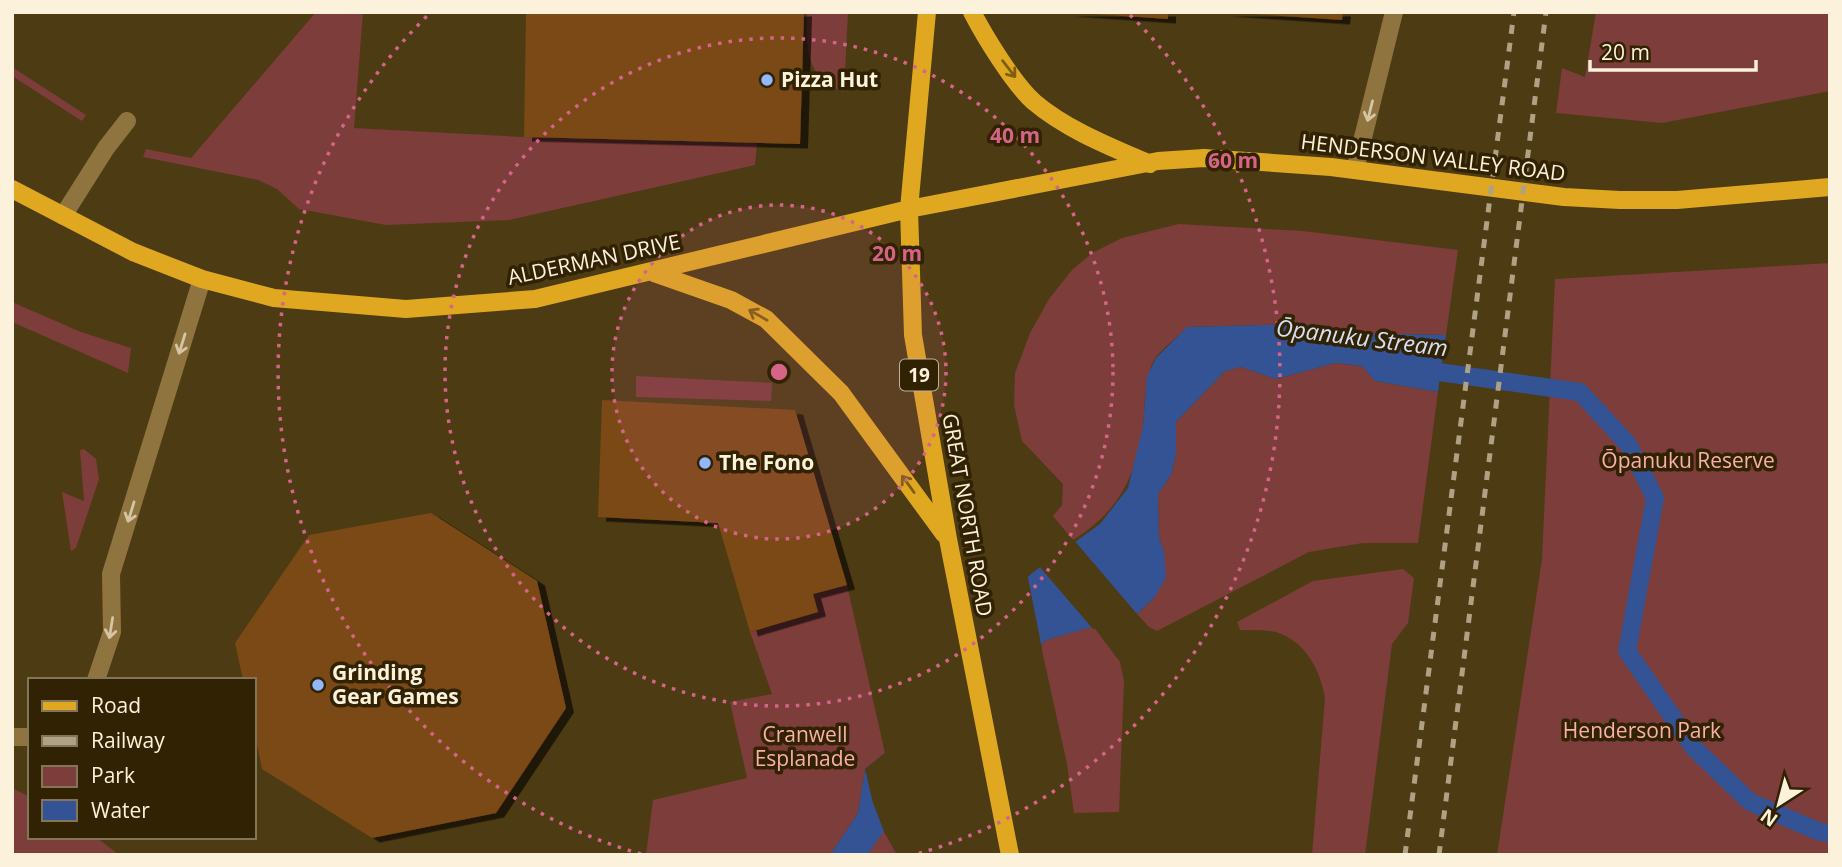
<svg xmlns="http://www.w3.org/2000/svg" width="1842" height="867" viewBox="0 0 1842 867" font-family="'Open Sans',sans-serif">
	<defs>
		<filter id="shadow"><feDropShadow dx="8" dy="4.5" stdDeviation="0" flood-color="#0009"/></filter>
	</defs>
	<rect width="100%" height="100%" fill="#4d3b13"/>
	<path fill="#7c3d3b" d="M316,12h47l-9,116 170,9 233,6 -2,22 -246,55 -123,5 -87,-16 -22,-20 -19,-9 -115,-23 3,-8 45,9z
		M807,12h41l-4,80c-39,-15 -38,-43 -37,-80z
		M1596,12h234v79l-168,32 -106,-10 6,-45 23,9z
		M12,67l74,48 -4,6 -70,-45z
		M1179,224l124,7 155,19 -12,85 -101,-2 -43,-9 -115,3c-9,10 -23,20 -31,30 -13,19 -10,48 -13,69 -8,53 -24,85 -70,114l-20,-24 9,-11 1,-21 -41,-43 -8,-36 1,-32 15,-40 19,-34 23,-29 20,-17 30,-15z
		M1830,263v592h-333l45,-296 13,-280z
		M12,302l69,30 50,16 -3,25 -116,-51z
		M1335,363l27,3 13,15 63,11 -20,151h-55l-54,9 -152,79 -8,-4 -12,-13 18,-17 9,-46 -5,-13 -1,-44 13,-19 5,-21v-32l49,-51 16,-4 35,12z
		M636,376l136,7 -1,18 -135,-4z
		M84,449l12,10 3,20 -23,69 -5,3 -9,-59 22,9 -4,-51z
		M1403,569l11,9 -6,45 -16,21 -27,211h-53l13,-157c-5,-28 -18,-54 -46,-65 -11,-4 -27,-2 -39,-3l-3,-8 76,-41z
		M847,585l38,168 -20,16 -7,44 -28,42h-184l7,-55 94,-22 -17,-76 42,-8 -22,-62 68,-20 -5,-18z
		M1093,626l27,36 4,19 -5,131 -45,1 -7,-49 -26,-118 5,-6z
		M12,788l18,9v40h66l23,18h-107z
		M883,830l14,25h-30z"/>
	<path fill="#335395" d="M1302,324l43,9 101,2 -8,57 -63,-11 -13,-15 -27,-3 -59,16 -35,-12 -16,4 -49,51v32l-5,21 -13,19 1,44 5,13 2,26 -11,20 -18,17 -91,26 -121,134 -58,81h-37l28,-42 7,-44 20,-16 70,-107 77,-73 68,-49 28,-36 15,-62 4,-50 9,-18 31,-31z"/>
	<path fill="#4d3b13" d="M1447,332l3,4 -8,56 -4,3z
		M1073,539l64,75 -6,5 -38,10 -55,-64z
		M1027,573l15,76 -114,127 -43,58 -12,-31 -8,-34 20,-16 -1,-4 69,-105z"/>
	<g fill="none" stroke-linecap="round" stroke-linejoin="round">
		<path stroke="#335395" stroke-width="18" d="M1418,369l162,23 48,52 27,54 -28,153 67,97 56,54 70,30 10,1"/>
	</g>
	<path fill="#7a4914" filter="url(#shadow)" d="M526,12h278l-4,132 -276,-7z
		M1065,12h103v7z
		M1223,12h120l-1,8z
		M602,400l193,10 52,175 -34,9 5,18 -68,20 -32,-109 -120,-6z
		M431,513l106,68 29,127 -70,105 -124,25 -110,-69 -8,-39v-50h-11l-8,-37 74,-108z"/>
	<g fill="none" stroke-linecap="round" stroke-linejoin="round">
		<path stroke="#8f743f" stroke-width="18" d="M1355,170l39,-158
			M63,216l43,-68 21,-27
			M96,680l16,-48 -1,-58 91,-295
			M12,737h18"/>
		<path stroke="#dfa820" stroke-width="18" d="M927,12l-18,197 4,126 35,204 62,316
			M972,12c13,25 41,71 62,90 33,28 77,45 116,62
			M12,189l121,63 69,27 72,19 132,11 129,-10 374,-90 249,-48 46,-3 127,9 233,30 56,3h57l153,-13
			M654,273l77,27 35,19 75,74 103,141"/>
		<path stroke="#afa183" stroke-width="5" stroke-dasharray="9 9" stroke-linecap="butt" d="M1405,855l109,-843
			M1439,855l107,-843"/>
	</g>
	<defs><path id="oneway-shaft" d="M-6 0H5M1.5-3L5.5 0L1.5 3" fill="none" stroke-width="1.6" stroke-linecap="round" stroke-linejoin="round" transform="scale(1.75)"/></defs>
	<g stroke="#7f5e10">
		<use href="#oneway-shaft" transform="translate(1009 69) rotate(52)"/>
		<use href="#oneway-shaft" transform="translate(758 315) rotate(-150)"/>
		<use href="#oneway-shaft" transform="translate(908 484) rotate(-126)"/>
	</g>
	<g stroke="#d6c5a4">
		<use href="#oneway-shaft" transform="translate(1370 111) rotate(104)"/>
		<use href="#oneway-shaft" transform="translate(182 344) rotate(107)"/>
		<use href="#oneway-shaft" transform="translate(131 512) rotate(107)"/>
		<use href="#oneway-shaft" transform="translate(111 628) rotate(99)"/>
	</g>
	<circle cx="779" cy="372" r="167" fill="#d66488" fill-opacity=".12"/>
	<g fill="none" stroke="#d66488" stroke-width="3.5" stroke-dasharray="3.5 7">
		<circle cx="779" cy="372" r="167"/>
		<circle cx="779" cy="372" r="334"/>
		<path d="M641 854A501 501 0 0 1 428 15M1130 15A501 501 0 0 1 917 854"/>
	</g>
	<g fill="#93b7fd" stroke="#302202" stroke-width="2.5">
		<circle cx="767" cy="80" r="7"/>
		<circle cx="705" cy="463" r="7"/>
		<circle cx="318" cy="685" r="7"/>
	</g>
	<g text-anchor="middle" stroke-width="7" stroke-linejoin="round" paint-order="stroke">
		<rect fill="#302202" stroke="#bfb39a" stroke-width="2" x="900" y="359.5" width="38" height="31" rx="5"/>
		<g font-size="19" font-weight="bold" fill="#fcf1db">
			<text x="919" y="382">19</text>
		</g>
		<g font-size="21" font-weight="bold" fill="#fcf1db" stroke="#302202" text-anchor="start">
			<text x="781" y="87">Pizza Hut</text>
			<text x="719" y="470">The Fono</text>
			<text x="332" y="680">Grinding<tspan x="332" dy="24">Gear Games</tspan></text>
		</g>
		<g font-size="21" fill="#fcf1db" stroke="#302202">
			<text transform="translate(1433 158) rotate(7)" y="7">HENDERSON VALLEY ROAD</text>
			<text transform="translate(594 260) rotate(-12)" y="7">ALDERMAN DRIVE</text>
			<text transform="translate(967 515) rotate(80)" y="7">GREAT NORTH ROAD</text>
		</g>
		<g font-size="21" fill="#f9afab" stroke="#302202">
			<text x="1688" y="468">Ōpanuku Reserve</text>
			<text x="1642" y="738">Henderson Park</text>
			<text x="805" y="742">Cranwell<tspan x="805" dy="24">Esplanade</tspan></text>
		</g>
		<g font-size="23" font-style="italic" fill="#d6e0f4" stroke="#302202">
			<text transform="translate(1362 338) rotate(7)" y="8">Ōpanuku Stream</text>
		</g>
	</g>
	<circle cx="779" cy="372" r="10" fill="#d66488" stroke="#302202" stroke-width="3.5"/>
	<g font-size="21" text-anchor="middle" font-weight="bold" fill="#d66488" stroke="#302202" stroke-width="7" stroke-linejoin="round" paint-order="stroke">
		<text x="1015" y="143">40 m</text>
		<text x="1233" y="168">60 m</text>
		<text x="897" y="261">20 m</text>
	</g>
	<rect width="1842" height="867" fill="none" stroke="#fcf1db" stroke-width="28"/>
	<rect x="28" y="678" width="228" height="161" fill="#302202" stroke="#827559" stroke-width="2"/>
	<rect x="42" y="701" width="35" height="10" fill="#dfa820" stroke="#827559" stroke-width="2"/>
	<text x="91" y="713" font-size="21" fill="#fcf1db">Road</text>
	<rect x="42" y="736" width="35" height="10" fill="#afa183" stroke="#827559" stroke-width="2"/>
	<text x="91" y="748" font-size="21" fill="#fcf1db">Railway</text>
	<rect x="42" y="766" width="35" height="21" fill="#7c3d3b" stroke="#827559" stroke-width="2"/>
	<text x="91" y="783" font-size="21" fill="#fcf1db">Park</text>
	<rect x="42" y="800" width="35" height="21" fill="#335395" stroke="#827559" stroke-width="2"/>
	<text x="91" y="818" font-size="21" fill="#fcf1db">Water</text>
	<g transform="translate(1779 804) rotate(216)" stroke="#302202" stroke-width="5" paint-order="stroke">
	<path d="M0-5L12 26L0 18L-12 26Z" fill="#fcf1db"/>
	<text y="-10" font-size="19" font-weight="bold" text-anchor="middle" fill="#fcf1db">N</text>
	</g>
	<path d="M1590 60v10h166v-10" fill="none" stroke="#fcf1db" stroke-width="3.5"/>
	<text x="1601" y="60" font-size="21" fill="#fcf1db" stroke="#302202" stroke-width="5" paint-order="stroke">20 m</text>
</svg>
